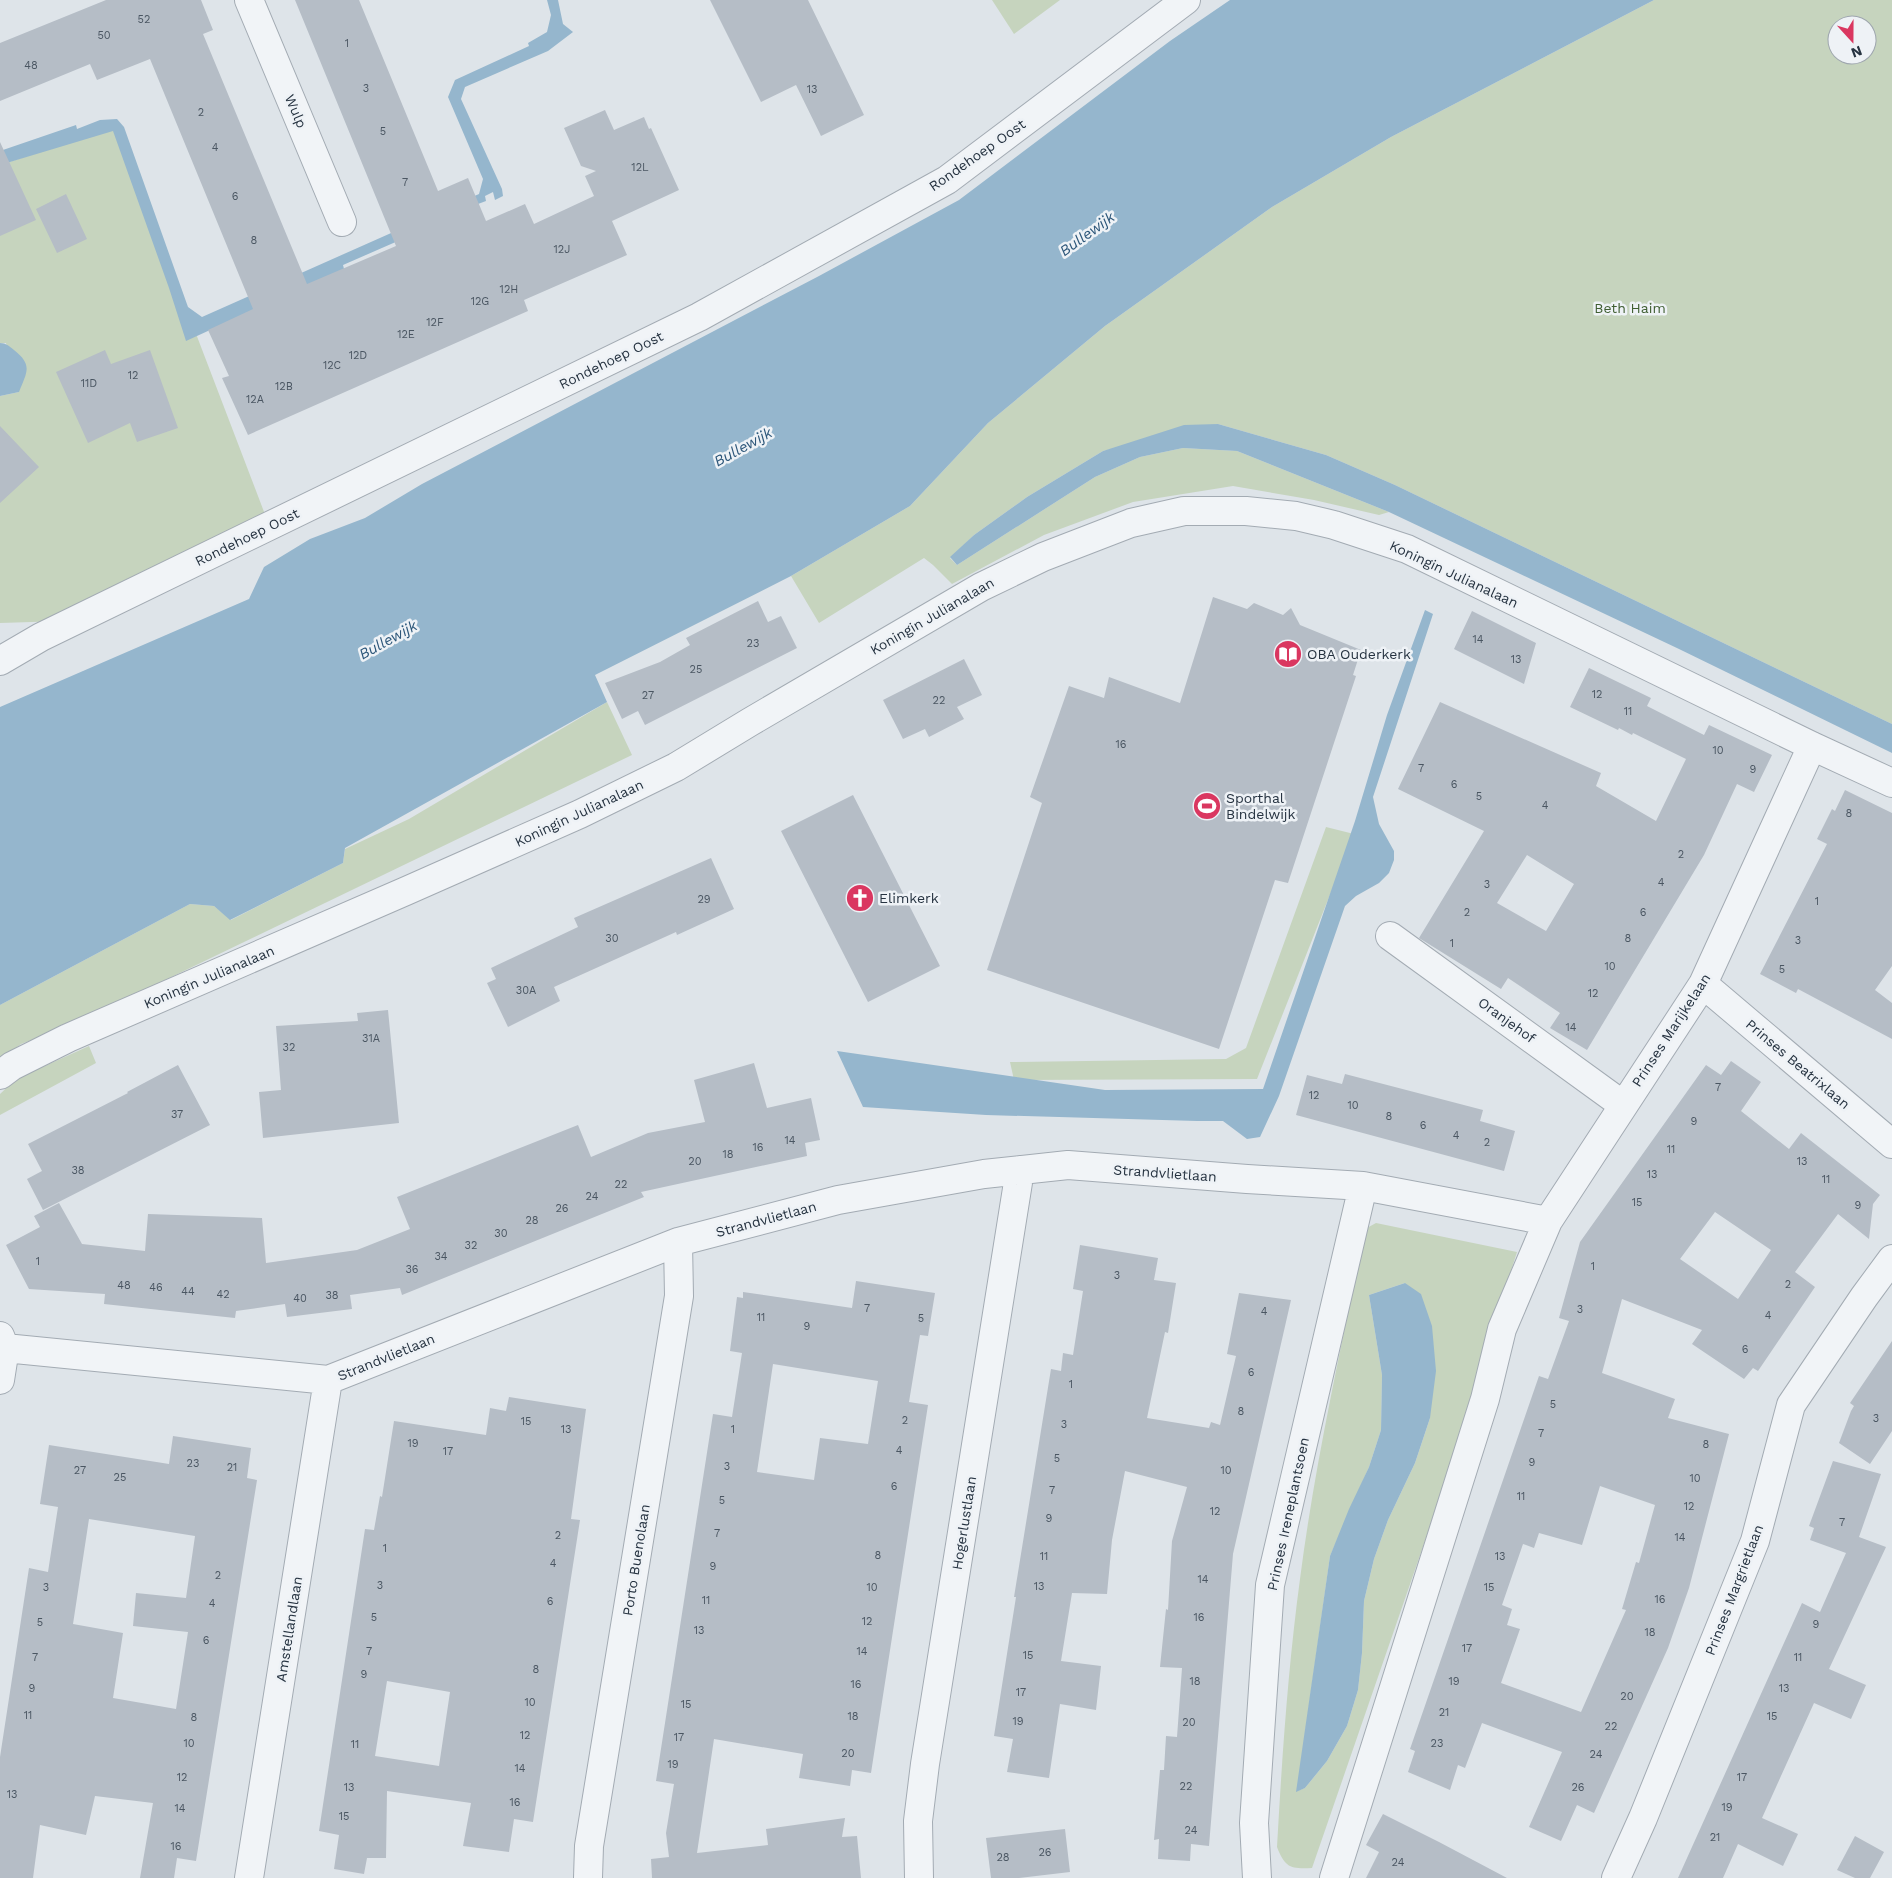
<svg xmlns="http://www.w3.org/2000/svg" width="1892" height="1878" viewBox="0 0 1892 1878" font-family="'Work Sans',sans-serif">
	<rect width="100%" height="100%" fill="#dee4e9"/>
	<path fill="#c6d4be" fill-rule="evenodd" d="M992,0h68l-46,34z
		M1654,0h238v724l-497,-239 -69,-30 -108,-31 -115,27 -76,46 -53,38 -24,23 7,7 138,-88 45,-20 43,-9 54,3 152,61 -10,3 -65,-15 -81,-14 -100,16 -89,33 -92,49 -19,-19 -9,-7 -105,65 -28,-47 119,-70 78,-83 117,-97 167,-119 119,-70zM1837,25h30v30h-30z
		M117,127l149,390 -202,104 -64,2v-227l19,-4 -13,-49h-6v-178z
		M607,702l25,53 -556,268 -55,21 -21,16v-55l190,-101 24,2 17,14 112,-57 2,-14 64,-30z
		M1326,827l28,7 -97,245 -243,1 -4,-18 216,-3 20,-11z
		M89,1046l7,17 -96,52v-21l16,-15z
		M1376,1223l141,29 -90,283 -115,333c-21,1 -27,0 -35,-21 5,-89 11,-179 23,-268 15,-117 42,-234 65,-350zM1405,1283l25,135 -15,45 -27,57 -14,39 -10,42 -2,52 -4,37 -11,36 -20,35 -22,27 -8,3 33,-235 39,-89 12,-37 1,-55 -13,-80z"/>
	<path fill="#95b6cd" d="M547,0h11l5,24 10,8 -25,19 -83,36 -4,12 41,90 1,7 -8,4 -2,-8 -8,4 1,5 -24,9v3l-119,52 1,4 -158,72 -17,-53 -56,-157 -113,34v-14l76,-26 1,4 23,-9 17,-1 7,8 64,180 14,10 277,-123 4,-15 -35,-82 7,-17 74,-34 -1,-3 19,-11 4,-17z
		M1230,0h424l-263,137 -119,70 -167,119 -117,97 -78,83 -119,70 -196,99 12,27 -262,146 -2,15 -113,57 -16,-14 -24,-2 -190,101v-298l249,-108 15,-32 46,-28 55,-21 57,-34 397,-208 140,-76 211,-159z
		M0,343c6,0 9,3 14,7 19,15 13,22 5,42l-19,4z
		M1218,424l108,31 69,30 497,239v29l-213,-104 -290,-137 -152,-61 -54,-3 -43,9 -45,20 -138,88 -7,-8 24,-22 53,-38 76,-46 81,-26z
		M1425,610l8,4 -60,183 6,27 15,27v9l-5,13 -10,10 -23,13 -11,10 -66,190 -19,41 -13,2 -24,-18h-26l-211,-6 -123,-8 -26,-56 268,39 158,-1 92,-268 32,-106z
		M1405,1283l16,11 11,32 4,45 -6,47 -15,45 -27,57 -14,39 -10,42 -2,52 -4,37 -11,36 -20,35 -22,27 -9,4 34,-236 19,-47 20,-42 12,-37 1,-55 -13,-80z"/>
	<path fill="#b5bdc6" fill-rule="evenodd" d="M106,0h95l12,30 -10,4 104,250 89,-38 -101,-246h64l79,191 30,-13 18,43 39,-17 9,20 60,-28 -9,-20 11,-5 -15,-5 -17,-38 41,-18 9,20 30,-13 5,12 2,-1 28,62 -67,31 15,34 -103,45 4,11 -280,124 -26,-57 7,-2 -21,-46 45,-21 -103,-250 -53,21 -7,-16 -90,37v-58z
		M710,0h98l56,115 -43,21 -25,-51 -35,17z
		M0,142l36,78 -36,16z
		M66,194l21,45 -30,14 -21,-44z
		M105,350l6,14 39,-14 28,78 -41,14 -7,-19 -42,20 -32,-71z
		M0,426l39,41 -39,36z
		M1213,597l34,12 7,-6 29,12 8,-7 9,17 61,25 -8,25 3,1 -68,207 -13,-3 -56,169 -232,-79 55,-167 -12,-6 39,-111 35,12 5,-21 71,26z
		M758,601l10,21 13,-6 16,32 -152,77 -7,-14 -16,8 -17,-36 55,-21 30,-17 -4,-7z
		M1472,611l64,32 -12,41 -70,-35z
		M964,659l18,36 -25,12 7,12 -35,18 -4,-8 -22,10 -20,-39z
		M1589,668l62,30 -4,8 57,29 5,-10 63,30 -18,37 -17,-8 -33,71 -117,195 -37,-22 10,-15 -52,-35 -7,11 -82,-51 65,-107 -86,-42 42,-87 161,71 -5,13 60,35 30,-62 -53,-26 -1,2 -13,-7 -1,2 -48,-23zM1527,855l47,29 -28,47 -49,-28z
		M1845,790l47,23v153l-17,24 17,13v36l-94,-50 -2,4 -36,-19 67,-130 -10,-5 15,-30 3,2z
		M853,795l87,171 -72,36 -87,-171z
		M711,858l23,51 -57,26 -1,-3 -122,55 6,14 -52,26 -21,-44 9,-4 -5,-11 87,-41 -4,-9z
		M388,1010l11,113 -136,15 -4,-46 22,-2 -5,-64 82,-5 -1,-8z
		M1731,1061l30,21 -20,29 48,38 12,-16 79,62 -7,9 -4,35 -31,-25 -43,58 20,15 -57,84 -5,-3 -9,11 -52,-35 10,-14 -80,-31 -20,74 73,26 -7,19 61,16 -40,154 -21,60 -74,165 -17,-8 -16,36 -32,-14 33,-75 -80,-29 -17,45 -7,-3 -8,25 -42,-18 7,-21 -5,-2 129,-373 9,3 21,-58 -10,-3 21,-76 126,-177 15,10zM1715,1212l56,38 -33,49 -58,-40zM1600,1486l55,19 -16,58 -3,-1 -14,47 4,1 -45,102 -80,-29 19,-54 -13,-4 5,-16 -10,-4 21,-61 11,4 5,-15 43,12z
		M754,1063l13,45 44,-10 9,42 -15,3 2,13 -166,36 3,5 -242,98 -2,-7 -50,7 2,14 -65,8 -2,-13 -49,7 -1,7 -131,-14 1,-10 -76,-5 -23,-44 34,-18 -6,-11 25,-13 23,41 63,7 3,-37 114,4 4,45 91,-13 53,-21 -13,-32 181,-72 13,32 57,-24 57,-11 -11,-42z
		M178,1065l32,60 -167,85 -16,-31 15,-8 -14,-27 100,-51 -1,-1z
		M1345,1074l138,36 -3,11 35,10 -11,40 -208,-56 11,-40 35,9z
		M1080,1245l78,13 -4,22 22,3 -8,50 -3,-1 -18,86 62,10 2,-6 9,3 16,-69 -9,-2 12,-61 52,7 -58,254 -24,292 -18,-2 -1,17 -32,-2 1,-20 -5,1 6,-70h4l2,-34 11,1 5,-69 -22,-1 6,-58 2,1 4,-69 15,-54 -62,-16 -13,69 -5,54 -35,-1 -11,68 40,5 -5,44 -36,-6 -11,74 -42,-6 6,-33 -19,-3 22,-139h-2l37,-228 10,2 2,-18 10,2 10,-64 -10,-2z
		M856,1281l79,12 -7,43 -8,-1 -11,67 19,3 -57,368 -19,-3 -2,16 -51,-8 4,-24 -89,-15 -17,114 71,-8 -2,-16 79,-11 -3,19 15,-1 4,42h-209l-1,-19 18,-2 -3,-24 8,-49 -18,-3 57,-367 19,3 10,-64 -12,-2 7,-54 6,1v-6l109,16zM773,1364l105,17 -10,63 -48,-6 -6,42 -57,-8z
		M1892,1341v90l-22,33 -31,-21 12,-32 3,-5 -4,-3z
		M509,1397l77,12 -15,110 9,1 -47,302 -19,-3 -5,33 -46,-6 8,-43 -84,-12 -1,67h-19l-3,16 -30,-5 5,-34 -20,-4 46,-302 9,1 6,-34 2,1 12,-76 92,14 4,-27 16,3zM387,1681l63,11 -11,74 -64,-10z
		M173,1436l78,12 -4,30 10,2 -61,381 -19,-3 -3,20h-34l13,-75 -58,-7 -9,39 -46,-10 -7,53h-33v-121l29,-189 19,4 10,-65 -18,-3 9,-59 120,19zM89,1519l106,17 -9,62 -50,-5 -3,33 55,6 -12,77 -63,-11 10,-65 -50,-9z
		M1833,1461l48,13 -22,63 27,10 -57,122 37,16 -15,34 -37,-16 -52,115 36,16 -15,32 -45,-22 -15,34h-45l124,-275 18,9 26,-59 -36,-13 4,-12 -5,-2z
		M1383,1814l56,28 68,36h-141l13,-26 -13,-7z
		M1065,1829l5,43 -51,6h-28l-5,-40z
		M1855,1836l29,16 -14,26h-15l-18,-8z"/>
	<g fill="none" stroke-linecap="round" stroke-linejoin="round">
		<defs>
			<path id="minor" d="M249,0l93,222
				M0,661l41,-24 658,-320 248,-137 239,-180
				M1390,936l233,169
				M1703,984l189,160
				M0,1075l12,-9 56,-28 338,-147 174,-77 96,-47 74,-45 231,-135 62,-30 88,-34 53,-12h62l50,5 38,9 73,24 405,197 80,37
				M0,1336l5,12 -5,32
				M5,1348l323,32 350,-138 160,-42 146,-26 84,-9 179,14 116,7 185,35
				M249,1878l79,-498
				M588,1878l1,-32 90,-550 -1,-54
				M919,1878l-1,-57 7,-57 95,-594
				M1257,1878l-3,-55 16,-238 93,-399
				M1334,1878l151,-479 17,-70 46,-108 155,-237 109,-238
				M1616,1878l27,-60 112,-277 36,-136 73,-108 28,-38"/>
		</defs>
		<use href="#minor" stroke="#a3abb3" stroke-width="30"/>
		<use href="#minor" stroke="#f1f4f7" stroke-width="28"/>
	</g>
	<defs>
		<symbol id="library-disc" viewBox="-11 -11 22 22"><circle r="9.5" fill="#da3760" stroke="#eef2f6"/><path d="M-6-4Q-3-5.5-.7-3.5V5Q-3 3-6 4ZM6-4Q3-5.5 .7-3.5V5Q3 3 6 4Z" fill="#fff"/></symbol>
		<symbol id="stadium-disc" viewBox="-11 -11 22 22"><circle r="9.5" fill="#da3760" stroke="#eef2f6"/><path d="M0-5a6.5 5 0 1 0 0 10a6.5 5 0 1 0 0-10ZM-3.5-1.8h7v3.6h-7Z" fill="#fff"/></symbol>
		<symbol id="church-disc" viewBox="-11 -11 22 22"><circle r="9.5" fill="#da3760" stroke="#eef2f6"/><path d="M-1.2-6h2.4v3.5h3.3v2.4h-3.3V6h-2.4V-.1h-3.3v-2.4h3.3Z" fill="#fff"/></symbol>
	</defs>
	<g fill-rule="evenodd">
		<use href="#library-disc" x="1272" y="638" width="32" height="32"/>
		<use href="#stadium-disc" x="1191" y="790" width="32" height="32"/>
		<use href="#church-disc" x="844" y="882" width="32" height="32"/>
	</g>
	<g text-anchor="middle" stroke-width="5" stroke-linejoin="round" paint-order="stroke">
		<g font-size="11" fill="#4a5662">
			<text x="144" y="23">52</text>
			<text x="104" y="39">50</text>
			<text x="347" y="47">1</text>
			<text x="31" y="69">48</text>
			<text x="366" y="92">3</text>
			<text x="812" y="93">13</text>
			<text x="201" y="116">2</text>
			<text x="383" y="135">5</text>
			<text x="215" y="151">4</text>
			<text x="640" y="171">12L</text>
			<text x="405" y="186">7</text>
			<text x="235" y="200">6</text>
			<text x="254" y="244">8</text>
			<text x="562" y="253">12J</text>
			<text x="509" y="293">12H</text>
			<text x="480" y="305">12G</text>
			<text x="435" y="326">12F</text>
			<text x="406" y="338">12E</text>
			<text x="358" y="359">12D</text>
			<text x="332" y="369">12C</text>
			<text x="133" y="379">12</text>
			<text x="89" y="387">11D</text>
			<text x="284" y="390">12B</text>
			<text x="255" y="403">12A</text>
			<text x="1478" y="643">14</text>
			<text x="753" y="647">23</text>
			<text x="1516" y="663">13</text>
			<text x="696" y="673">25</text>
			<text x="1597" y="698">12</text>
			<text x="648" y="699">27</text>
			<text x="939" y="704">22</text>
			<text x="1628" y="715">11</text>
			<text x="1121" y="748">16</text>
			<text x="1718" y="754">10</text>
			<text x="1421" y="772">7</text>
			<text x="1753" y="773">9</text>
			<text x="1454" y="788">6</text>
			<text x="1479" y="800">5</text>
			<text x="1545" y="809">4</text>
			<text x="1849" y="817">8</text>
			<text x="1681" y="858">2</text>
			<text x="1661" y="886">4</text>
			<text x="1487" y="888">3</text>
			<text x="704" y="903">29</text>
			<text x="1817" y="905">1</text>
			<text x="1467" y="916">2</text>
			<text x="1643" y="916">6</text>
			<text x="612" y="942">30</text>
			<text x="1628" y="942">8</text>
			<text x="1798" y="944">3</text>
			<text x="1452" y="947">1</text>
			<text x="1610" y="970">10</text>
			<text x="1782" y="973">5</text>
			<text x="526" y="994">30A</text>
			<text x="1593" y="997">12</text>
			<text x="1571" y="1031">14</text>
			<text x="371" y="1042">31A</text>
			<text x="289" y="1051">32</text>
			<text x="1718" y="1091">7</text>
			<text x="1314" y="1099">12</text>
			<text x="1353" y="1109">10</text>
			<text x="177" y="1118">37</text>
			<text x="1389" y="1120">8</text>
			<text x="1694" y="1125">9</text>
			<text x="1423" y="1129">6</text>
			<text x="1456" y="1139">4</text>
			<text x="790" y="1144">14</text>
			<text x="1487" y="1146">2</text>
			<text x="758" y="1151">16</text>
			<text x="1671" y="1153">11</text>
			<text x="728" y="1158">18</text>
			<text x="695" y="1165">20</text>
			<text x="1802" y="1165">13</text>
			<text x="78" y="1174">38</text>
			<text x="1652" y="1178">13</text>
			<text x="1826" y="1183">11</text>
			<text x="621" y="1188">22</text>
			<text x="592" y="1200">24</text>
			<text x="1637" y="1206">15</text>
			<text x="1858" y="1209">9</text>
			<text x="562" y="1212">26</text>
			<text x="532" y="1224">28</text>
			<text x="501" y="1237">30</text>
			<text x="471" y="1249">32</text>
			<text x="441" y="1260">34</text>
			<text x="38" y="1265">1</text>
			<text x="1593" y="1270">1</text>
			<text x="412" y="1273">36</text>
			<text x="1117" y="1279">3</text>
			<text x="1788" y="1288">2</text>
			<text x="124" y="1289">48</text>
			<text x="156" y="1291">46</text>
			<text x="188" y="1295">44</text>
			<text x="223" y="1298">42</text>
			<text x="332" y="1299">38</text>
			<text x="300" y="1302">40</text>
			<text x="867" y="1312">7</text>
			<text x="1580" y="1313">3</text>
			<text x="1264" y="1315">4</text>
			<text x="1768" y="1319">4</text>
			<text x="761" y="1321">11</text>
			<text x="921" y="1322">5</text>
			<text x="807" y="1330">9</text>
			<text x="1745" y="1353">6</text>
			<text x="1251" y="1376">6</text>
			<text x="1071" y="1388">1</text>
			<text x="1553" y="1408">5</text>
			<text x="1241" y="1415">8</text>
			<text x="1876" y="1422">3</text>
			<text x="905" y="1424">2</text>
			<text x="526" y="1425">15</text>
			<text x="1064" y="1428">3</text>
			<text x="566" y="1433">13</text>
			<text x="733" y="1433">1</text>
			<text x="1541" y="1437">7</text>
			<text x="413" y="1447">19</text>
			<text x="1706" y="1448">8</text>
			<text x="899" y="1454">4</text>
			<text x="448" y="1455">17</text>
			<text x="1057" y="1462">5</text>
			<text x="1532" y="1466">9</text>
			<text x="193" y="1467">23</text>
			<text x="727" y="1470">3</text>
			<text x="232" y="1471">21</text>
			<text x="80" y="1474">27</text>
			<text x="1226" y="1474">10</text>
			<text x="120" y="1481">25</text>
			<text x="1695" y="1482">10</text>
			<text x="894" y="1490">6</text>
			<text x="1052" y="1494">7</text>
			<text x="1521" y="1500">11</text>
			<text x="722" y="1504">5</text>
			<text x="1689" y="1510">12</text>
			<text x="1215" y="1515">12</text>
			<text x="1049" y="1522">9</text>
			<text x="1842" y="1526">7</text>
			<text x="717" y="1537">7</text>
			<text x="558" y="1539">2</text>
			<text x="1680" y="1541">14</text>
			<text x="385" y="1552">1</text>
			<text x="878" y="1559">8</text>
			<text x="1044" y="1560">11</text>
			<text x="1500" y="1560">13</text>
			<text x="553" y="1567">4</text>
			<text x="713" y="1570">9</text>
			<text x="218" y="1579">2</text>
			<text x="1203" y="1583">14</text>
			<text x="380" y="1589">3</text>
			<text x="1039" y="1590">13</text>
			<text x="46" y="1591">3</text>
			<text x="872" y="1591">10</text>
			<text x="1489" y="1591">15</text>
			<text x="1660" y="1603">16</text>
			<text x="706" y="1604">11</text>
			<text x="550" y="1605">6</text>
			<text x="212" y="1607">4</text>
			<text x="374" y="1621">5</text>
			<text x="1199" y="1621">16</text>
			<text x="867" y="1625">12</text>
			<text x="40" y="1626">5</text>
			<text x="1816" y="1628">9</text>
			<text x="699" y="1634">13</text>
			<text x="1650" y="1636">18</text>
			<text x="206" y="1644">6</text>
			<text x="1467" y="1652">17</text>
			<text x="369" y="1655">7</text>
			<text x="862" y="1655">14</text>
			<text x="1028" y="1659">15</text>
			<text x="35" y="1661">7</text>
			<text x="1798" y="1661">11</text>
			<text x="536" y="1673">8</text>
			<text x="364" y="1678">9</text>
			<text x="1195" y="1685">18</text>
			<text x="1454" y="1685">19</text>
			<text x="856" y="1688">16</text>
			<text x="32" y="1692">9</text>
			<text x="1784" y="1692">13</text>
			<text x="1021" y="1696">17</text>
			<text x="1627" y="1700">20</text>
			<text x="530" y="1706">10</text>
			<text x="686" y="1708">15</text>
			<text x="1444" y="1716">21</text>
			<text x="28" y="1719">11</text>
			<text x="853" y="1720">18</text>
			<text x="1772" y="1720">15</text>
			<text x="194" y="1721">8</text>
			<text x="1018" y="1725">19</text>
			<text x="1189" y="1726">20</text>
			<text x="1611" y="1730">22</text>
			<text x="525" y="1739">12</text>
			<text x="679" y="1741">17</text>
			<text x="189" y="1747">10</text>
			<text x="1437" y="1747">23</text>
			<text x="355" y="1748">11</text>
			<text x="848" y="1757">20</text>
			<text x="1596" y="1758">24</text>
			<text x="673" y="1768">19</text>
			<text x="520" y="1772">14</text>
			<text x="182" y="1781">12</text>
			<text x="1742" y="1781">17</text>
			<text x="1186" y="1790">22</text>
			<text x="349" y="1791">13</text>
			<text x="1578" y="1791">26</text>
			<text x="12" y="1798">13</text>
			<text x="515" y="1806">16</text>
			<text x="1727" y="1811">19</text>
			<text x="180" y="1812">14</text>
			<text x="344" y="1820">15</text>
			<text x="1191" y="1834">24</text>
			<text x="1715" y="1841">21</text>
			<text x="176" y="1850">16</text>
			<text x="1045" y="1856">26</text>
			<text x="1003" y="1861">28</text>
			<text x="1398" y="1866">24</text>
		</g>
		<g font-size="14" fill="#263341" stroke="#eef2f6">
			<text transform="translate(296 111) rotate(67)" y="5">Wulp</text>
			<text transform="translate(977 155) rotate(-35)" y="5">Rondehoep Oost</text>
			<text transform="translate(611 360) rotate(-26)" y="5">Rondehoep Oost</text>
			<text transform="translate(247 537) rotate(-26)" y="5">Rondehoep Oost</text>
			<text transform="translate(1454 574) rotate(25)" y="5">Koningin Julianalaan</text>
			<text transform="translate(932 616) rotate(-30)" y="5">Koningin Julianalaan</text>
			<text transform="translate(579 813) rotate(-25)" y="5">Koningin Julianalaan</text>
			<text transform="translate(209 977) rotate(-23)" y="5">Koningin Julianalaan</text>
			<text transform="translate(1507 1020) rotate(36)" y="5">Oranjehof</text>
			<text transform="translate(1671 1030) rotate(-57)" y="5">Prinses Marijkelaan</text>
			<text transform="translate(1798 1064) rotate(40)" y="5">Prinses Beatrixlaan</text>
			<text transform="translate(1165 1173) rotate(4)" y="5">Strandvlietlaan</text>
			<text transform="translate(766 1219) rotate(-15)" y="5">Strandvlietlaan</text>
			<text transform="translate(386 1357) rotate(-22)" y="5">Strandvlietlaan</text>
			<text transform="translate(1288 1514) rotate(-78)" y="5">Prinses Ireneplantsoen</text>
			<text transform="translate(964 1523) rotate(-81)" y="5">Hogerlustlaan</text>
			<text transform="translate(636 1560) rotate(-81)" y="5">Porto Buenolaan</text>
			<text transform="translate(1734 1590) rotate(-69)" y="5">Prinses Margrietlaan</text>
			<text transform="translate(289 1629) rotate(-81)" y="5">Amstellandlaan</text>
		</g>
		<g font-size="14" fill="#3f5e32" stroke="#eef2f6">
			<text x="1630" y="313">Beth Haim</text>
		</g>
		<g font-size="14" fill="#263341" stroke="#eef2f6" text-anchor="start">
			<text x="1307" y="659">OBA Ouderkerk</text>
			<text x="1226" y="803">Sporthal<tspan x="1226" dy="16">Bindelwijk</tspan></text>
			<text x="879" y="903">Elimkerk</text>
		</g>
		<g font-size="15" font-style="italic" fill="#2c5679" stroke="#eef2f6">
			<text transform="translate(1087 234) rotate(-36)" y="5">Bullewijk</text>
			<text transform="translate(743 447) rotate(-29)" y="5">Bullewijk</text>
			<text transform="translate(388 640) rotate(-29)" y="5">Bullewijk</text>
		</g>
	</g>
	<g transform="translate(1852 40) rotate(159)"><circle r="24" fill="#eef2f6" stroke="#9ea6ae"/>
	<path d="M0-4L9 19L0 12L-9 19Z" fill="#da3760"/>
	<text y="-8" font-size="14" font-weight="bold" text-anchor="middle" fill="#263341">N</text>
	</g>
</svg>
